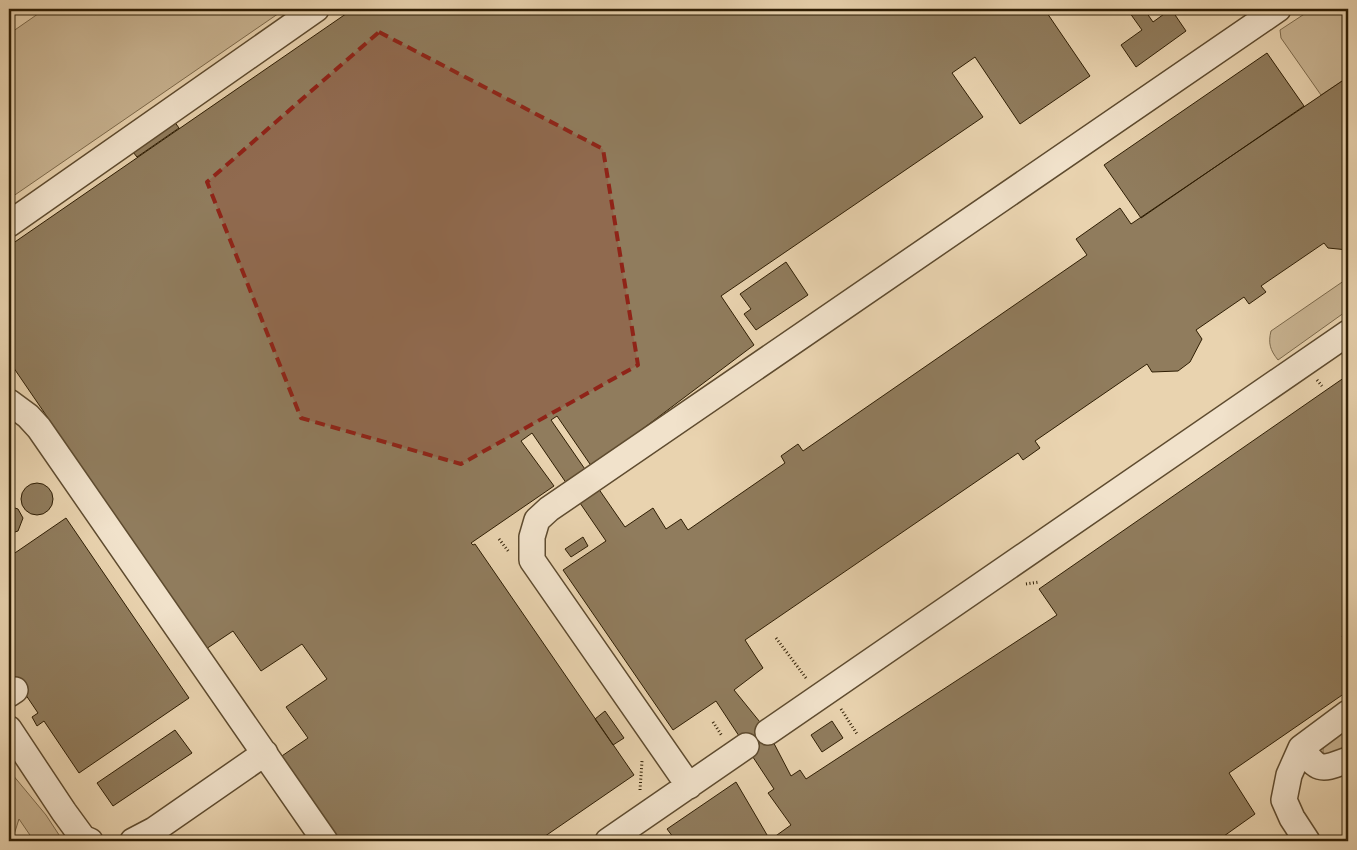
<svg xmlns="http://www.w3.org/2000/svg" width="1357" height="850" viewBox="0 0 1357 850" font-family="'Libre Caslon Text',serif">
	<rect width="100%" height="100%" fill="#e9d3af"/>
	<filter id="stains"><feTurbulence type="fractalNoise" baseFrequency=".004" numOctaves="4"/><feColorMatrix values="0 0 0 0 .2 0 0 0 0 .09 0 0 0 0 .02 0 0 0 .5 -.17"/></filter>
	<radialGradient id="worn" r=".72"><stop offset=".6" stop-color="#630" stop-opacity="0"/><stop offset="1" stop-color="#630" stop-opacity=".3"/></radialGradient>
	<path fill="#c9b492" stroke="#7c694b" d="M45,9h240l-276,190v-165z
		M1312,9h36v68l-27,18 -40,-57 -1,-8z
		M1348,278v32l-70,50c-8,-10 -10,-17 -7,-29z
		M1348,723v28l-16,4 -9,-2v-8z
		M9,774h3l34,41 17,26h-29l-15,-22 -7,22h-3z"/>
	<path fill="#907c5d" stroke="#2f1e04" d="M353,9h693l-1,1 45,66 -70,48 -45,-67 -23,16 31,44 -262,179 33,49 -162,122 -35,-51 -6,4 74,107 28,-19 13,21 15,-10 7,11 97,-67 -4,-7 17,-12 5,7 284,-196 -11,-16 44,-31 11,16 217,-147v173l-20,-2 -4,-5 -63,43 5,6 -17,12 -5,-7 -48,33 6,9 -12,23 -12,9 -26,1 -5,-8 -112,77 5,7 -17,12 -5,-7 -273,187 18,28 -29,22 34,42 23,44 9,-6 6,9 251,-164 -18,-26 309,-214v257l-6,4 6,10v45l-119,82 26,41 -38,27h-541l-9,-12 69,-47 34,58 21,-15 -23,-32 6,-4 -58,-88 -43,29 -110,-160 43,-29 -74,-108 -11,8 33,45 -83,57 2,2 2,-1 159,231 -96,66h-139l-2,-2 -4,2h-61l-56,-81 32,-22 -22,-31 41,-28 -25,-35 -41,27 -28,-40 -27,18 -197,-288v-115z
		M1127,9h17l9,13 18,-13 15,22 -50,36 -15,-22 21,-15z
		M1267,53l37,53 -163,112 -37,-53z
		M171,117l8,11 -42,29 -8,-10z
		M786,262l22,33 -52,35 -12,-16 7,-5 -11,-15z
		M21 499a16 16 0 1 1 32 0a16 16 0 1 1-32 0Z
		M9,506l9,3 5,9 -5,13 -9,3z
		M66,518l123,180 -110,75 -35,-52 -7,5 -5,-9 6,-4 -29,-43v-113z
		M583,537l5,9 -17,11 -6,-8z
		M605,711l19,27 -11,7 -18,-26z
		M832,721l11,17 -21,14 -11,-17z
		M175,730l17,23 -79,53 -16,-23z"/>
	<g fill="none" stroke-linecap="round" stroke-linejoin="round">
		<defs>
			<path id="minor" d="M9,224l307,-215
				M9,402l19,14 11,12 286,413
				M9,694l6,-4
				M9,729l55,83 19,26 7,3
				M768,732l580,-399
				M1301,748c19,24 19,22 47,12
				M689,786l-157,-226v-23l5,-17 12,-11 729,-500
				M133,841l21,-11 111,-77
				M608,841l138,-95
				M1307,841l-15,-23 -8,-18 5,-25 12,-27 47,-35"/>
		</defs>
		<use href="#minor" stroke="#5e4b2f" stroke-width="28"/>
		<path stroke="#2f1e04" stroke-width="3" stroke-dasharray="1 2.5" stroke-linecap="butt" d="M1317,380l5,6
			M499,539l10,13
			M1026,584l13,-2
			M776,638l30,40
			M841,709l16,25
			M713,722l9,14
			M640,790l2,-29"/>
		<use href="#minor" stroke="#f1e2cb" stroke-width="25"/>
	</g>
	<path fill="#8f2418" fill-opacity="0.2" stroke="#8f2418" stroke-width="4" stroke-dasharray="10 6" stroke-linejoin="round" d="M379,32l224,117 35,216 -177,99 -160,-46 -94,-236z"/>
	<rect width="1357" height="850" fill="none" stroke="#e9d3af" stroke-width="30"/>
	<rect x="10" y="10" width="1337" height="830" fill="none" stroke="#2f1e04" stroke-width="2.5"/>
	<rect x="15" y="15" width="1327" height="820" fill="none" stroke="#2f1e04"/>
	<rect width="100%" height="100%" filter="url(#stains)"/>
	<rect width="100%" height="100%" fill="url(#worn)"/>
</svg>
